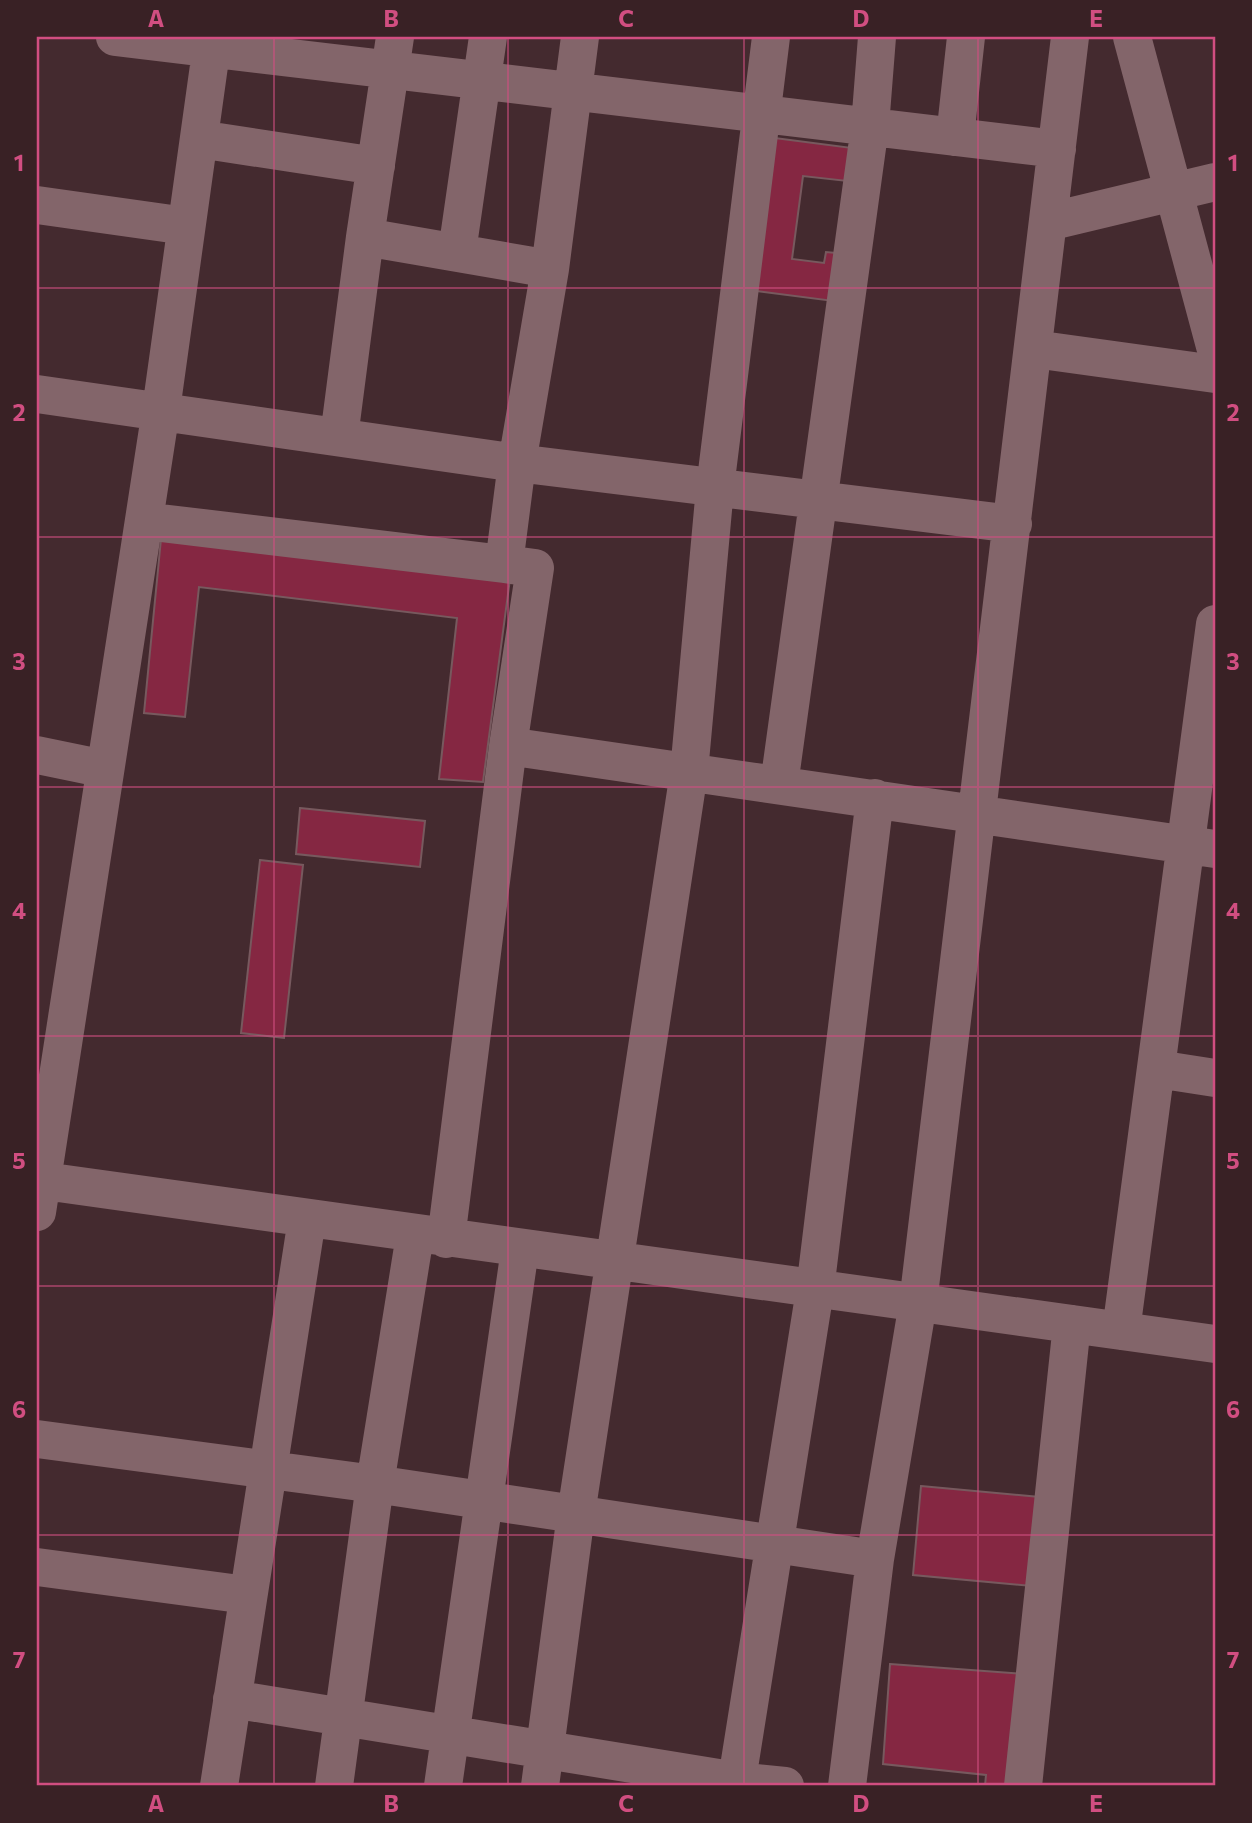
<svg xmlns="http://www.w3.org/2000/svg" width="1252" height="1823" viewBox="0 0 1252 1823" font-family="Commissioner,sans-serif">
	<rect width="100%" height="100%" fill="#442a2f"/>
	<path fill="#852742" stroke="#77595e" stroke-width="2" d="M767,137l93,12 -4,33 -53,-6 -11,83 32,4 2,-11 21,2 -6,48 -93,-12z
		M161,539l349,40 -27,203 -44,-3 18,-161 -258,-31 -14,130 -41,-4z
		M300,808l125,13 -5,46 -124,-13z
		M260,860l43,5 -19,173 -43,-5z
		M921,1486l129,12 -8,89 -129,-12z
		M890,1664l135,10 -8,112h-32l1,-11 -103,-11z"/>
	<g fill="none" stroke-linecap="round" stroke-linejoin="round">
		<path stroke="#83656a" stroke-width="38" d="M115,37l942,112
			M1132,37l83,309
			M955,137l11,-100
			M199,139l177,27
			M37,205l149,21
			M1048,222l167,-40
			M365,237l185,32
			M457,252l31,-215
			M1034,349l181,25
			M37,394l480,69 496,61
			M339,437l26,-200 30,-200
			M144,521l360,43
			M508,746l707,103
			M37,755l68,14
			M779,785l91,-659 7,-89
			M1157,1069l58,9
			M37,1180l1178,164
			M37,1212l124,-802 52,-373
			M446,1239l62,-493 27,-178 -31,-4 13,-101 33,-194 30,-232
			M1121,1331l94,-707
			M37,1439l338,45 500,75
			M37,1567l210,28
			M232,1699l505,82 48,5
			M219,1786l88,-567
			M334,1786l41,-302 40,-249
			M443,1786l77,-537
			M540,1786l36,-272 113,-742 26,-284 56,-451
			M736,1786l79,-496 60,-492
			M847,1786l28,-227 43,-256 152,-1266
			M1023,1786l49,-462"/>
	</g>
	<path fill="none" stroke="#d14e81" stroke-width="2" stroke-opacity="0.55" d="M274,37v1749M508,37v1749M744,37v1749M978,37v1749M37,288h1178M37,537h1178M37,787h1178M37,1036h1178M37,1286h1178M37,1535h1178"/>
	<rect width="1252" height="1823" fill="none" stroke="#392125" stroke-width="77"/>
	<rect x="38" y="38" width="1176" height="1746" fill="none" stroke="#d14e81" stroke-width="2.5"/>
	<g font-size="23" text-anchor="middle" font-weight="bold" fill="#d14e81">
		<text x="156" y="27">A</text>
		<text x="391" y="27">B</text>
		<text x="626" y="27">C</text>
		<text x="861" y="27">D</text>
		<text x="1096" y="27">E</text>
		<text x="19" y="171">1</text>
		<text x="1233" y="171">1</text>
		<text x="19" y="421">2</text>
		<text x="1233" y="421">2</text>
		<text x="19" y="670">3</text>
		<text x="1233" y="670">3</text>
		<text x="19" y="919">4</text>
		<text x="1233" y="919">4</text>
		<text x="19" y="1169">5</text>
		<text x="1233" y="1169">5</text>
		<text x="19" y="1418">6</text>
		<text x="1233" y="1418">6</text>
		<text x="19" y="1668">7</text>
		<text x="1233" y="1668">7</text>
		<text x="156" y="1812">A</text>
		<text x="391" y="1812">B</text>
		<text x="626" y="1812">C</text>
		<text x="861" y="1812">D</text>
		<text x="1096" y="1812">E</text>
	</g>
</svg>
